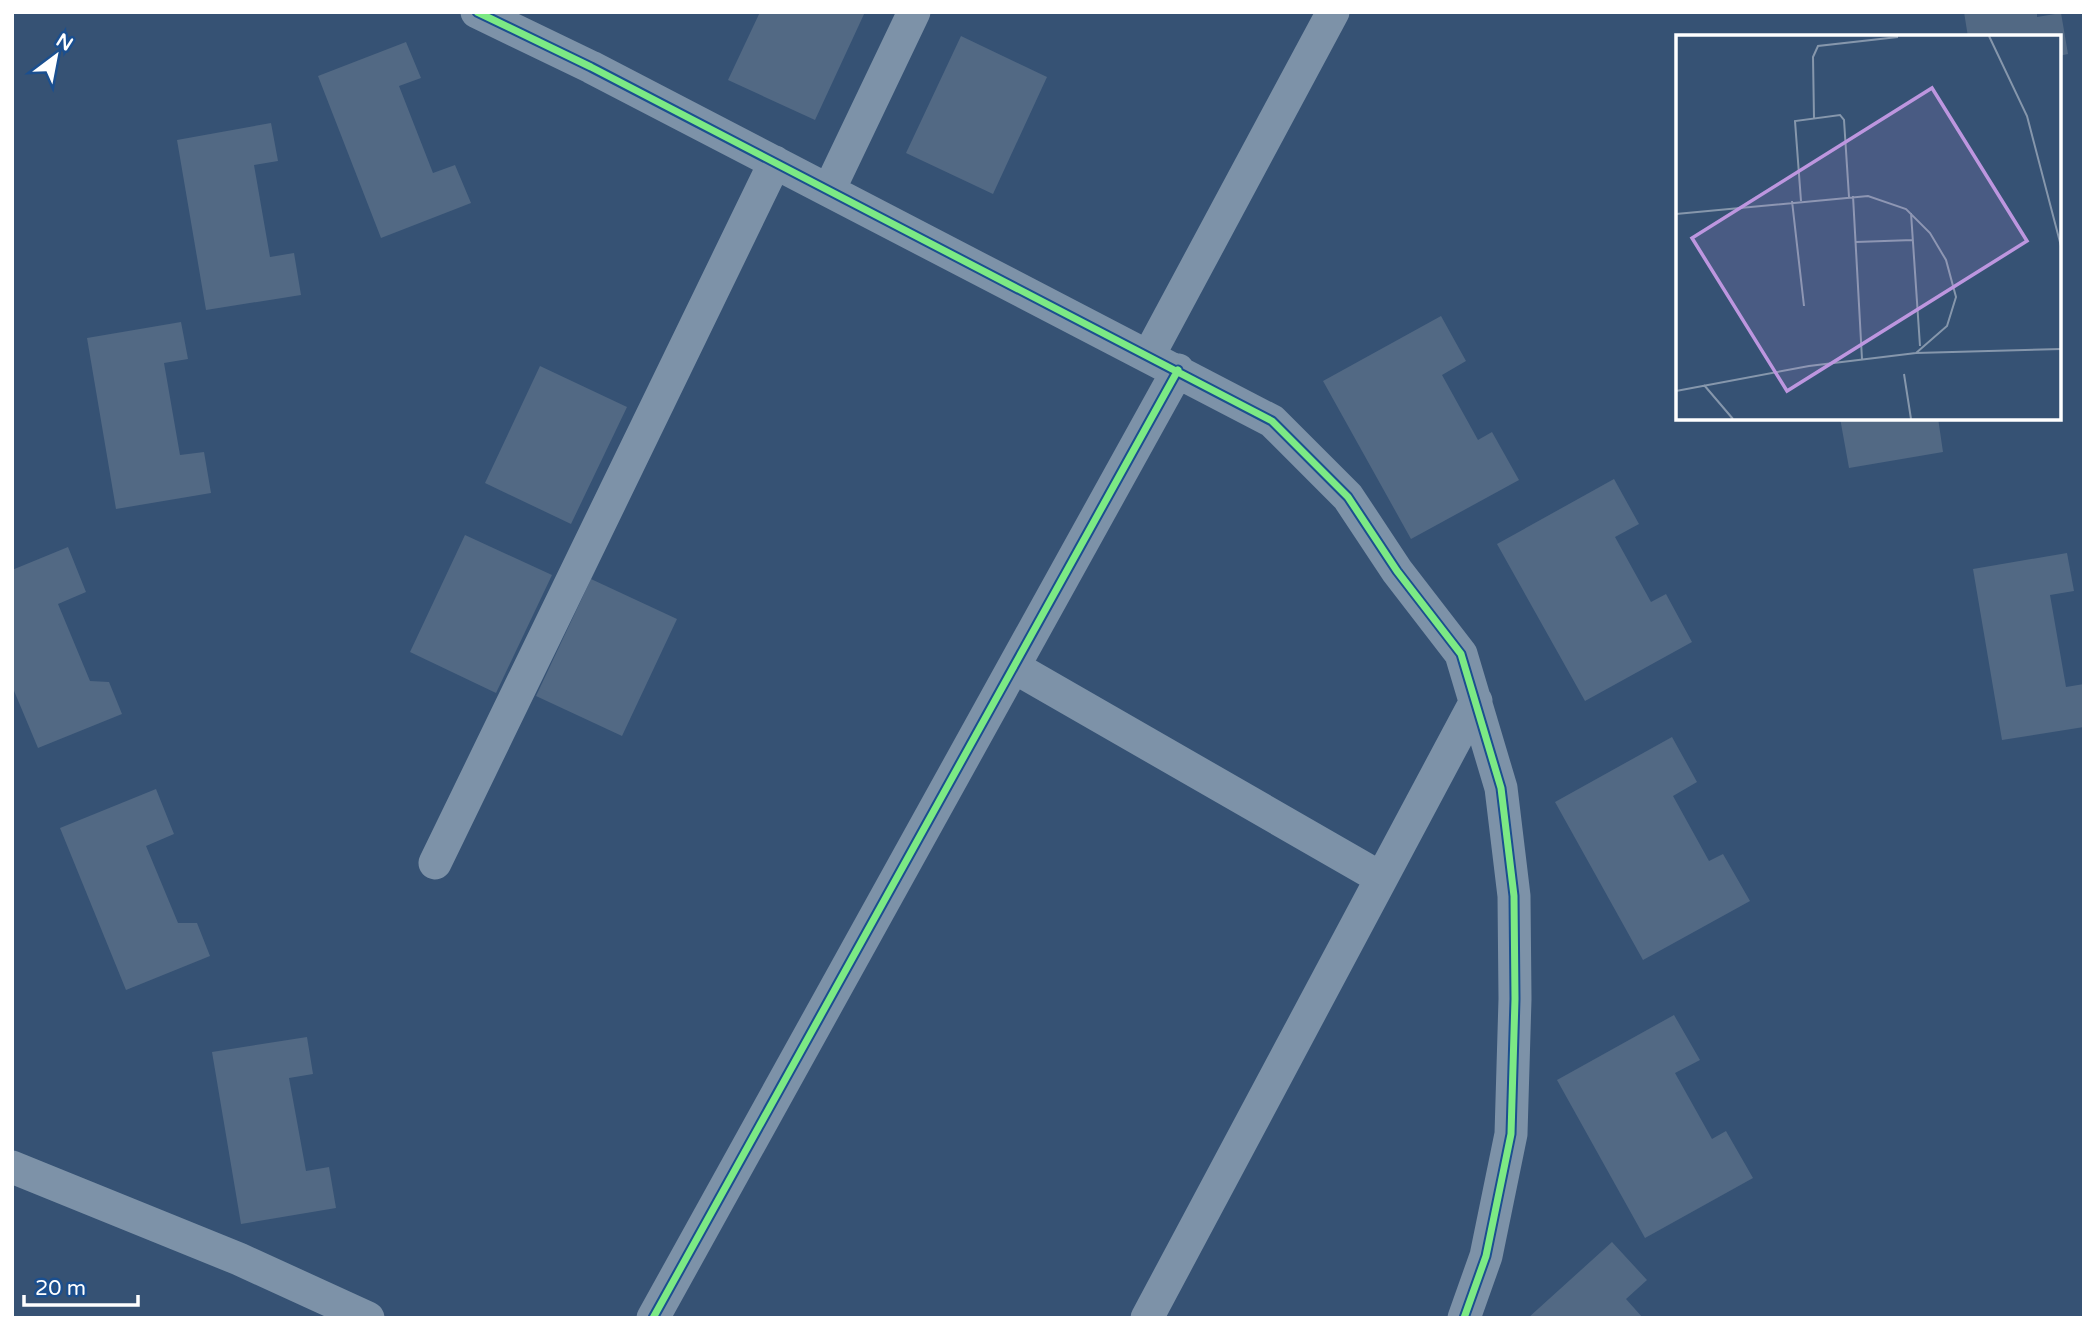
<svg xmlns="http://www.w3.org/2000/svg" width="2096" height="1330" viewBox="0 0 2096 1330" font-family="'Varela Round',sans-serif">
	<rect width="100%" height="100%" fill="#365274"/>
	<path fill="#526984" d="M760,12h105l-50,108 -87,-40z
		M1964,12h73v5l24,-4 7,41 -9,2v-19h-91z
		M961,36l86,41 -54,117 -87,-41z
		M406,42l15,36 -22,8 34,87 22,-8 16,38 -90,35 -63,-162z
		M271,123l7,38 -24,4 16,92 24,-4 7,42 -95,15 -29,-170z
		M1441,316l25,45 -24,14 36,65 14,-8 27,48 -108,59 -88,-158z
		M181,322l7,37 -24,4 16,92 24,-3 7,41 -95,16 -29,-171z
		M540,366l87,41 -56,117 -86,-41z
		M1840,418h98l5,34 -94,16z
		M1614,479l25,45 -24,13 36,65 15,-8 26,48 -107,59 -88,-157z
		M465,535l87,40 -56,118 -86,-41z
		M68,547l18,45 -28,12 32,77 19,1 13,32 -84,34 -26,-62v-116z
		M2067,553l7,38 -24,4 16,92 18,-3v43l-82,13 -29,-171z
		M591,579l86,40 -55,117 -86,-40z
		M1672,737l25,45 -24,14 36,65 14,-7 27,47 -107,59 -88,-158z
		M156,789l18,45 -28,12 32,77h19l13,33 -84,34 -66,-162z
		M1674,1015l26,45 -25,13 37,66 14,-8 27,47 -108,60 -88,-158z
		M307,1037l6,37 -24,4 17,93 23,-4 7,41 -95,16 -29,-172z
		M1612,1242l35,38 -21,19 17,19h-115z"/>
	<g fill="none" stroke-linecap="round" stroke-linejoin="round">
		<path stroke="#7d92a8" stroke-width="33" d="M477,12l114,55 681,354 76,76 49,74 64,83 40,134 13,108 1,103 -4,135 -25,122 -22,62
			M829,190l85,-178
			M1149,355l184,-343
			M1014,667l367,211
			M435,863l340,-701
			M12,1167l227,92 129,59
			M653,1318l525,-948
			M1147,1318l329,-617"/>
		<defs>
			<path id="cycleway" d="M477,12l114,55 681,354 76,76 49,74 64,83 40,134 13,108 1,103 -4,135 -25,122 -22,62
				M653,1318l525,-948"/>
		</defs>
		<use href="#cycleway" stroke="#1b4f8f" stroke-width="11"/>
		<use href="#cycleway" stroke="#7ce984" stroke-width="7"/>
	</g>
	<g transform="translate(1676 35)">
		<rect width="385" height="385" fill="#365274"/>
		<path fill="none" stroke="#8697ac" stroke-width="2" d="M313,1l38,80 34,130M138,83l-1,-61 5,-11 80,-9M177,161l9,163M116,166l12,105M125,166l-6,-80 45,-6 4,5 5,77M235,178l9,133M0,179l192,-18 38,13 24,24 16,27 10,37 -9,29 -31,27M180,207l57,-2M228,339l7,45M28,350l29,34M0,356l133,-25 107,-13 145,-4"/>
		<path fill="#bd96df" fill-opacity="0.15" stroke="#bd96df" stroke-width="3.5" d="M256,53l95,153 -240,150 -95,-153z"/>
		<rect width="385" height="385" fill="none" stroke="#fff" stroke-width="3.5"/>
	</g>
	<rect width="2096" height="1330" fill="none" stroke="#ffffff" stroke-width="28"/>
	<g transform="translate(56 56) rotate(32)" stroke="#1b4f8f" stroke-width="5" paint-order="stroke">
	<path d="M0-5L12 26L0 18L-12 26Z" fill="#ffffff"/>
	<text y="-10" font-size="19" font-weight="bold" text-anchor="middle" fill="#ffffff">N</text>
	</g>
	<path d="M24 1295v10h114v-10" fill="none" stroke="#ffffff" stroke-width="3.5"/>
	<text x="35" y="1295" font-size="21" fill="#ffffff" stroke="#1b4f8f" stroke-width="5" paint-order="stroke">20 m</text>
</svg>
